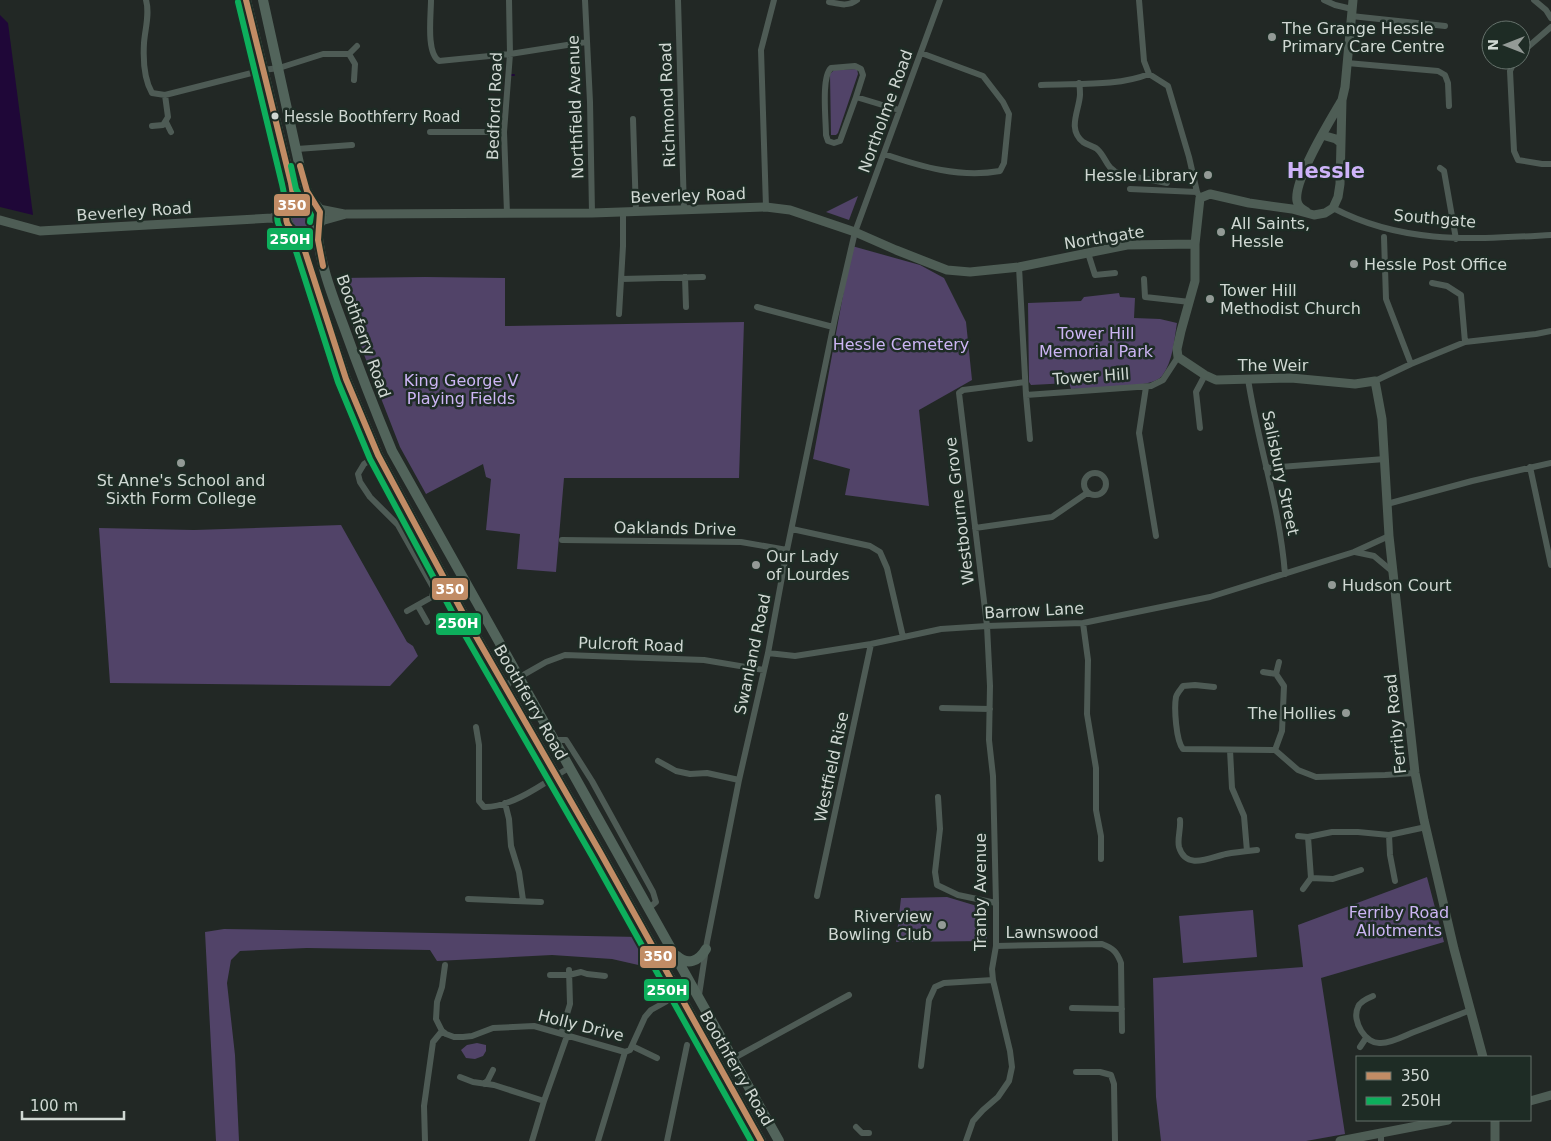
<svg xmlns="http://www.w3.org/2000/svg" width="1551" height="1141" viewBox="0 0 1551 1141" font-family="'DejaVu Sans',sans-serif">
	<rect width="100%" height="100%" fill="#222825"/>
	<path fill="#514368" d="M857,69l1,5 -20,59 -2,2h-5l-1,-61 4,-4z
		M858,196l-9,24 -23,-8z
		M292 217a12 12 0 1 1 24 0a12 12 0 1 1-24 0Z
		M852,246l68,19 24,13 22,44 6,58 -53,30 10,96 -84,-11 5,-26 -37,-10z
		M425,277l80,1v48l239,-4 -5,156h-175l-8,94 -39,-3 3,-35 -34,-4 5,-51 -5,-2 -3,-13 -57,30 -26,-47 -53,-136 -9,-33z
		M1119,293l1,4 15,1 -1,20 26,1 17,4c-3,18 -4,38 -15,53 -10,13 -73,12 -91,13l-2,-6 -38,2 -2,-3 -1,-79 53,-2 3,-4z
		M341,525l66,117 6,4 5,10 -28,30 -280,-3 -11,-155 95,2z
		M1427,877l17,65 -123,36 24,156 -39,7h-145l-5,-44 -3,-119 150,-11 -5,-42z
		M947,897l40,12v32l-91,1 5,-44z
		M1253,910l4,47 -74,6 -4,-47z
		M224,929l416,8 16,32 -44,-10 -60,-4 -115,6 -7,-11 -123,-2 -67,3 -9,9 -4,23 8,72 4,86h-23l-11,-209z
		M477,1043l9,2v6l-3,5 -8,3 -9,-1 -5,-8 6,-5z"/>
	<path fill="#1f0738" d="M0,15l8,8 25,192 -33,-8z"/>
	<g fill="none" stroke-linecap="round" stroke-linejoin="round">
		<path stroke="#1f0738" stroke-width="2" d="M509,75h5"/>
		<path stroke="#4e5b55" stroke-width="6" d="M146,0c4,14 -1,29 -2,43 -1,17 0,36 8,50l13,2 98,-25 16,-2 44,-14h26l6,10 -1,16
			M431,0c0,15 -5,53 8,61l71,-7 76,-12
			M585,0l5,102 2,111
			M678,0l6,210
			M1139,0l5,61 5,13 19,12 21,71 8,35 3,6
			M1324,0l11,5 17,4
			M1534,0l12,10 5,8
			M829,2c10,2 19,5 28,-2
			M1351,16l94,10
			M1521,53l30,-26
			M349,54l8,-8
			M1515,60l-5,11 4,80 4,9 24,4h9
			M1347,63l91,8 7,4 3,8 1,23
			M1079,83c1,4 1,8 1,12 -1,16 -13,34 3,47 4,3 11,4 14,7 10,9 8,19 23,25l47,9
			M1041,85c35,-2 75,2 108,-11
			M856,97l7,-22 -2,-6 -6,-3 -24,2c-10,9 -5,52 -5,67l2,6 6,2 6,-2 16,-44 43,13
			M633,119l3,93
			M166,122l5,10
			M152,126l11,-1 5,-8 -3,-22
			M430,132h74
			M297,149l55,-4
			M884,154c38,13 76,24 116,17l4,-8 5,-49 -6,-12 -20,-26 -62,-23
			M1440,168l4,3 12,68
			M1162,182l1,-8
			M1130,189l67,3
			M766,207l-5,-157 13,-50
			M1333,208c71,37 140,31 218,27
			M507,213l-3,-81 6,-78 -1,-54
			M1384,237l2,62 25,65
			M1088,253l7,22 20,-2
			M1019,267l7,128 4,44
			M685,277l1,30
			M621,279l82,-2
			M1144,279l1,18 45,5
			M1432,283l15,3 14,9 4,47
			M757,307l76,20
			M619,314l4,-68v-34
			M1248,379c10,65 32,129 37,195
			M1375,381l36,-17 54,-22 71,-8 15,-3
			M1146,387l-7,46 17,103
			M1026,395l125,-9 12,-6 15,-23
			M1200,428l-4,-36 9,-17
			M378,455l-14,9 -6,10 2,8 10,15 28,28 36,64 -2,8 -25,14
			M1530,467l21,98
			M1266,468l119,-9
			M1084 484a11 11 0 1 1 22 0a11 11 0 1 1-22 0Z
			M1387,504l85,-23 79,-18
			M975,528l77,-11 35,-24
			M792,529l78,17 10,6 7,16 16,69
			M562,540l179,2 46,8
			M1355,552l19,4 19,16
			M418,606l9,16
			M1083,623l5,37 -1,54 9,54v42l5,26v23
			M768,653l27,3 76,-12 70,-15 46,-3 96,-3 127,-26 144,-45 35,-16
			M1263,672l13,2 3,-12
			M504,686l42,-24 19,-7 139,5 60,10
			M1214,687l-19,-2 -12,1c-2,3 -6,7 -7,11 -2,11 0,44 7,52l92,1 23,20 18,7 69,-2 30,-2
			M942,708l48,1
			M476,727l3,18v56l5,6c28,1 63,-26 86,-40
			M555,740h11l26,41 61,111 3,10 -7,6
			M1230,750l2,38 12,28 3,35
			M1275,750l7,-19 2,-45 -8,-12
			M658,761l18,10 14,3 17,-1 32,7
			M938,797l2,32 -5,43 2,13 21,10 38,8
			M505,803l4,16 2,27 8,26 4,28
			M1180,820c1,9 -3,19 -1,27 7,24 32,10 47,7 10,-2 21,-3 31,-4
			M1389,835l1,20 5,26
			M1298,836l10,1
			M1361,870l-28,9 -22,-1 -3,-41 24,-5h26l31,3 37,-8
			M1303,889l8,-11
			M817,896l54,-252
			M468,899l73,3
			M996,946l106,-2c11,4 15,8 19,19l1,68
			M445,965l-3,22 -5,15 -1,17 6,12 4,3 8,3h9l9,-1 21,-8 41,-2 91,26 5,-2 15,-33 6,-7 27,-15
			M550,975h19l12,-3 6,2 18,2
			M699,995l8,-53 32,-162 29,-127 19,-103 48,-232 20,-86 85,-232
			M1373,996c-5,2 -13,5 -15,11 -7,14 8,38 23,36 11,0 23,-7 33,-11 19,-7 38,-15 57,-22
			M1072,1008l50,1
			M561,1034l9,-30 -1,-34
			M632,1046l25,12
			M1360,1047l6,-9
			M734,1058l115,-63
			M921,1066l8,-66 6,-13 9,-4 49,-3
			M1076,1072h24l11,3 3,9 1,57
			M460,1077l13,5 21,3 50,16
			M484,1084l4,-4 5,-10
			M856,1127l6,6h7
			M425,1141l-1,-35 9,-64 9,-11
			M532,1141l12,-40 23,-65
			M598,1141l27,-89
			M667,1141l20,-96
			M966,1141l7,-20 10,-11 15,-13 11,-16 3,-14 -2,-16 -17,-71 -1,-11 4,-23v-43l-3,-127 -4,-36 1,-54 -3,-60 -28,-233 4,-3 62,-8
			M1381,1141v-8"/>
		<path stroke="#4e5d55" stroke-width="9" d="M1353,0l-8,87 -3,13 -2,84 -2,13 -5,11 -8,5 -11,2 -22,-6 -43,-6 -39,-9 -10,4 -5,46v37l-14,50 -4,18 1,8 27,18 11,5 75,-2 64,6 20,-3 7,38 7,117 26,237 9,47 30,129 29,108
			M1322,135l14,4 5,4
			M319,209l25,5
			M1307,212c-5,-3 -9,-5 -10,-11 -4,-21 34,-82 45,-101
			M272,218l16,6
			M0,220l40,11 232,-13 15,-6
			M321,221l25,-7h10l236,-1 174,-6 24,3 65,22 41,18 51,20 23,2 49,-5 108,-22 68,-1
			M1530,1101l21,-6
			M1495,1120v21
			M1340,1141l108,-21"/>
		<path stroke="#52645b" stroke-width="10" d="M246,0l45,183 2,20
			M263,0l41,186 9,16
			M287 217a17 17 0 1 1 34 0a17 17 0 1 1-34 0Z
			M317,228c2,34 15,67 27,99 15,42 31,83 48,124l387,690
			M298,234l48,145 32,76 88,164 134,233 161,289
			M677,956c11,10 22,5 29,-7"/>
		<defs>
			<path id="bus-1" d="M246,0l45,183c1,6 3,15 2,21 -3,7 -9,10 -6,19 3,7 11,10 15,19l44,137 32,76 88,164 134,233 161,289
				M300,166l7,25 13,21 -2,28 5,26"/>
			<path id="bus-2" d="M238,2l44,182c1,5 3,12 2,16 -2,8 -9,13 -6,23 3,10 12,14 16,22l44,137 32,77 88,164 134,233 159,285
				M291,166l5,23 15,26 -1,7"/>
		</defs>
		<use href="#bus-1" stroke="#1e2c25" stroke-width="10"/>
		<use href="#bus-2" stroke="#1e2c25" stroke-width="10"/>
		<use href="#bus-1" stroke="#c18c65" stroke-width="6"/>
		<use href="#bus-2" stroke="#0daf5c" stroke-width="6"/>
	</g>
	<g fill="#939a96" stroke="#1e2c25" stroke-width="2">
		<circle cx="1272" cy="37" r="5"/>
		<circle cx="1208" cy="175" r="5"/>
		<circle cx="1221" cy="232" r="5"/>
		<circle cx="1354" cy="264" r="5"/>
		<circle cx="1210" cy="299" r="5"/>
		<circle cx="181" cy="463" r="5"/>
		<circle cx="756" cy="565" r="5"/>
		<circle cx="1332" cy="585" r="5"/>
		<circle cx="1346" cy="713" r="5"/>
		<circle cx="942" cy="925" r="5"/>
	</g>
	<circle fill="#d0d8d3" stroke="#1e2c25" stroke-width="2" cx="275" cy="116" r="4.5"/>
	<g text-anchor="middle" stroke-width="5" stroke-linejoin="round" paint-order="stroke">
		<g font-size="15" fill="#d0d8d3" stroke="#1e2c25" text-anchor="start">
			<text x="284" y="122">Hessle Boothferry Road</text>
		</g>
		<g font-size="16" fill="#d0d8d3" stroke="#1e2c25" text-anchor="start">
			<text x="1282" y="34">The Grange Hessle<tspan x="1282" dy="18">Primary Care Centre</tspan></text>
			<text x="1198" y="181" text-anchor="end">Hessle Library</text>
			<text x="1231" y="229">All Saints,<tspan x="1231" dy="18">Hessle</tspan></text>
			<text x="1364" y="270">Hessle Post Office</text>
			<text x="1220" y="296">Tower Hill<tspan x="1220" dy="18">Methodist Church</tspan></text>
			<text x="181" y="486" text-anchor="middle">St Anne's School and<tspan x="181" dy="18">Sixth Form College</tspan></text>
			<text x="766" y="562">Our Lady<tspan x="766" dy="18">of Lourdes</tspan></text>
			<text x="1342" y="591">Hudson Court</text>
			<text x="1336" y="719" text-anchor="end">The Hollies</text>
			<text x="932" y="922" text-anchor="end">Riverview<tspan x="932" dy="18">Bowling Club</tspan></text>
		</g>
		<g font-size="16" fill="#d0d8d3" stroke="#1e2c25">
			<text transform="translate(667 105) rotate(-92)" y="6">Richmond Road</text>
			<text transform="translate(494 106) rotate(-88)" y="6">Bedford Road</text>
			<text transform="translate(575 107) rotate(-92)" y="6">Northfield Avenue</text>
			<text transform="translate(885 111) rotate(-70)" y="6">Northolme Road</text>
			<text transform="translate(688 195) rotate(-2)" y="6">Beverley Road</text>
			<text transform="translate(134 211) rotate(-4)" y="6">Beverley Road</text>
			<text transform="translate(1435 218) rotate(5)" y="6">Southgate</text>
			<text transform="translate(1104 237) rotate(-9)" y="6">Northgate</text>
			<text transform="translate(364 336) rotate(70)" y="6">Boothferry Road</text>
			<text x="1273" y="371">The Weir</text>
			<text transform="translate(1091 376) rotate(-4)" y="6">Tower Hill</text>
			<text transform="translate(1281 473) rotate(78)" y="6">Salisbury Street</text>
			<text transform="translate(959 511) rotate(-97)" y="6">Westbourne Grove</text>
			<text transform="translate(675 528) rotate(1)" y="6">Oaklands Drive</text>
			<text transform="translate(1034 610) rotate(-3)" y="6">Barrow Lane</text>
			<text transform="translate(631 644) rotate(2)" y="6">Pulcroft Road</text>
			<text transform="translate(752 654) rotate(-78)" y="6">Swanland Road</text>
			<text transform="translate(531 702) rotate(60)" y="6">Boothferry Road</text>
			<text transform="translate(1395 724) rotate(-96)" y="6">Ferriby Road</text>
			<text transform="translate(831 767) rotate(-78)" y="6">Westfield Rise</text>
			<text transform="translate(980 892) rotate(-90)" y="6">Tranby Avenue</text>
			<text x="1052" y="938">Lawnswood</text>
			<text transform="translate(581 1025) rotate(14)" y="6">Holly Drive</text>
			<text transform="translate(737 1068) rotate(60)" y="6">Boothferry Road</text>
		</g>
		<g font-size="16" fill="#ccb5f4" stroke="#1e2c25">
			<text x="1096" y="339">Tower Hill<tspan x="1096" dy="18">Memorial Park</tspan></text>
			<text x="901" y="350">Hessle Cemetery</text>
			<text x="461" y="386">King George V<tspan x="461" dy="18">Playing Fields</tspan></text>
			<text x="1399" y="918">Ferriby Road<tspan x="1399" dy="18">Allotments</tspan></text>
		</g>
		<g font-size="21" font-weight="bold" fill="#cdb3f9" stroke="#1e2c25">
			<text x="1326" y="178">Hessle</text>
		</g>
	</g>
	<g stroke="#1e2c25" stroke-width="2">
		<rect x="273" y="193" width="38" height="24" rx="5" fill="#c18c65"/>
		<rect x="266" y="227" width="48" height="24" rx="5" fill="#0daf5c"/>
		<rect x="431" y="577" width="38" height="24" rx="5" fill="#c18c65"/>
		<rect x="435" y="612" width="47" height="24" rx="5" fill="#0daf5c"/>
		<rect x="639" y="945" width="38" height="24" rx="5" fill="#c18c65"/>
		<rect x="643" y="978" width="47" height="24" rx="5" fill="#0daf5c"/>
	</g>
	<g font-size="14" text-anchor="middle" font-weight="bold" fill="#fff">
		<text x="292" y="210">350</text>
		<text x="290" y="244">250H</text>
		<text x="450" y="594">350</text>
		<text x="458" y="628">250H</text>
		<text x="658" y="961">350</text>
		<text x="667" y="995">250H</text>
	</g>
	<rect x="1356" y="1056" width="175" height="65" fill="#1e2c25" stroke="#65716b"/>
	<rect x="1366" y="1072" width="25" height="8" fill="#c18c65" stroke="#65716b"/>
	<text x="1401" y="1081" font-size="15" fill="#d0d8d3">350</text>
	<rect x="1366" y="1097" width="25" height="8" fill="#0daf5c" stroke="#65716b"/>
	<text x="1401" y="1106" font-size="15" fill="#d0d8d3">250H</text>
	<g transform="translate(1506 45) rotate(270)"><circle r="24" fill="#1e2c25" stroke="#65716b"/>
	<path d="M0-4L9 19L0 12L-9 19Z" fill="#939a96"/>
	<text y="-8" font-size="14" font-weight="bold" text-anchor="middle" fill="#d0d8d3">N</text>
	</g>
	<path d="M22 1111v8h102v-8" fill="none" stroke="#d0d8d3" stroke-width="2.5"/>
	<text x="30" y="1111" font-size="15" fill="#d0d8d3" stroke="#1e2c25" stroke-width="4" paint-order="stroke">100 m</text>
</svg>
